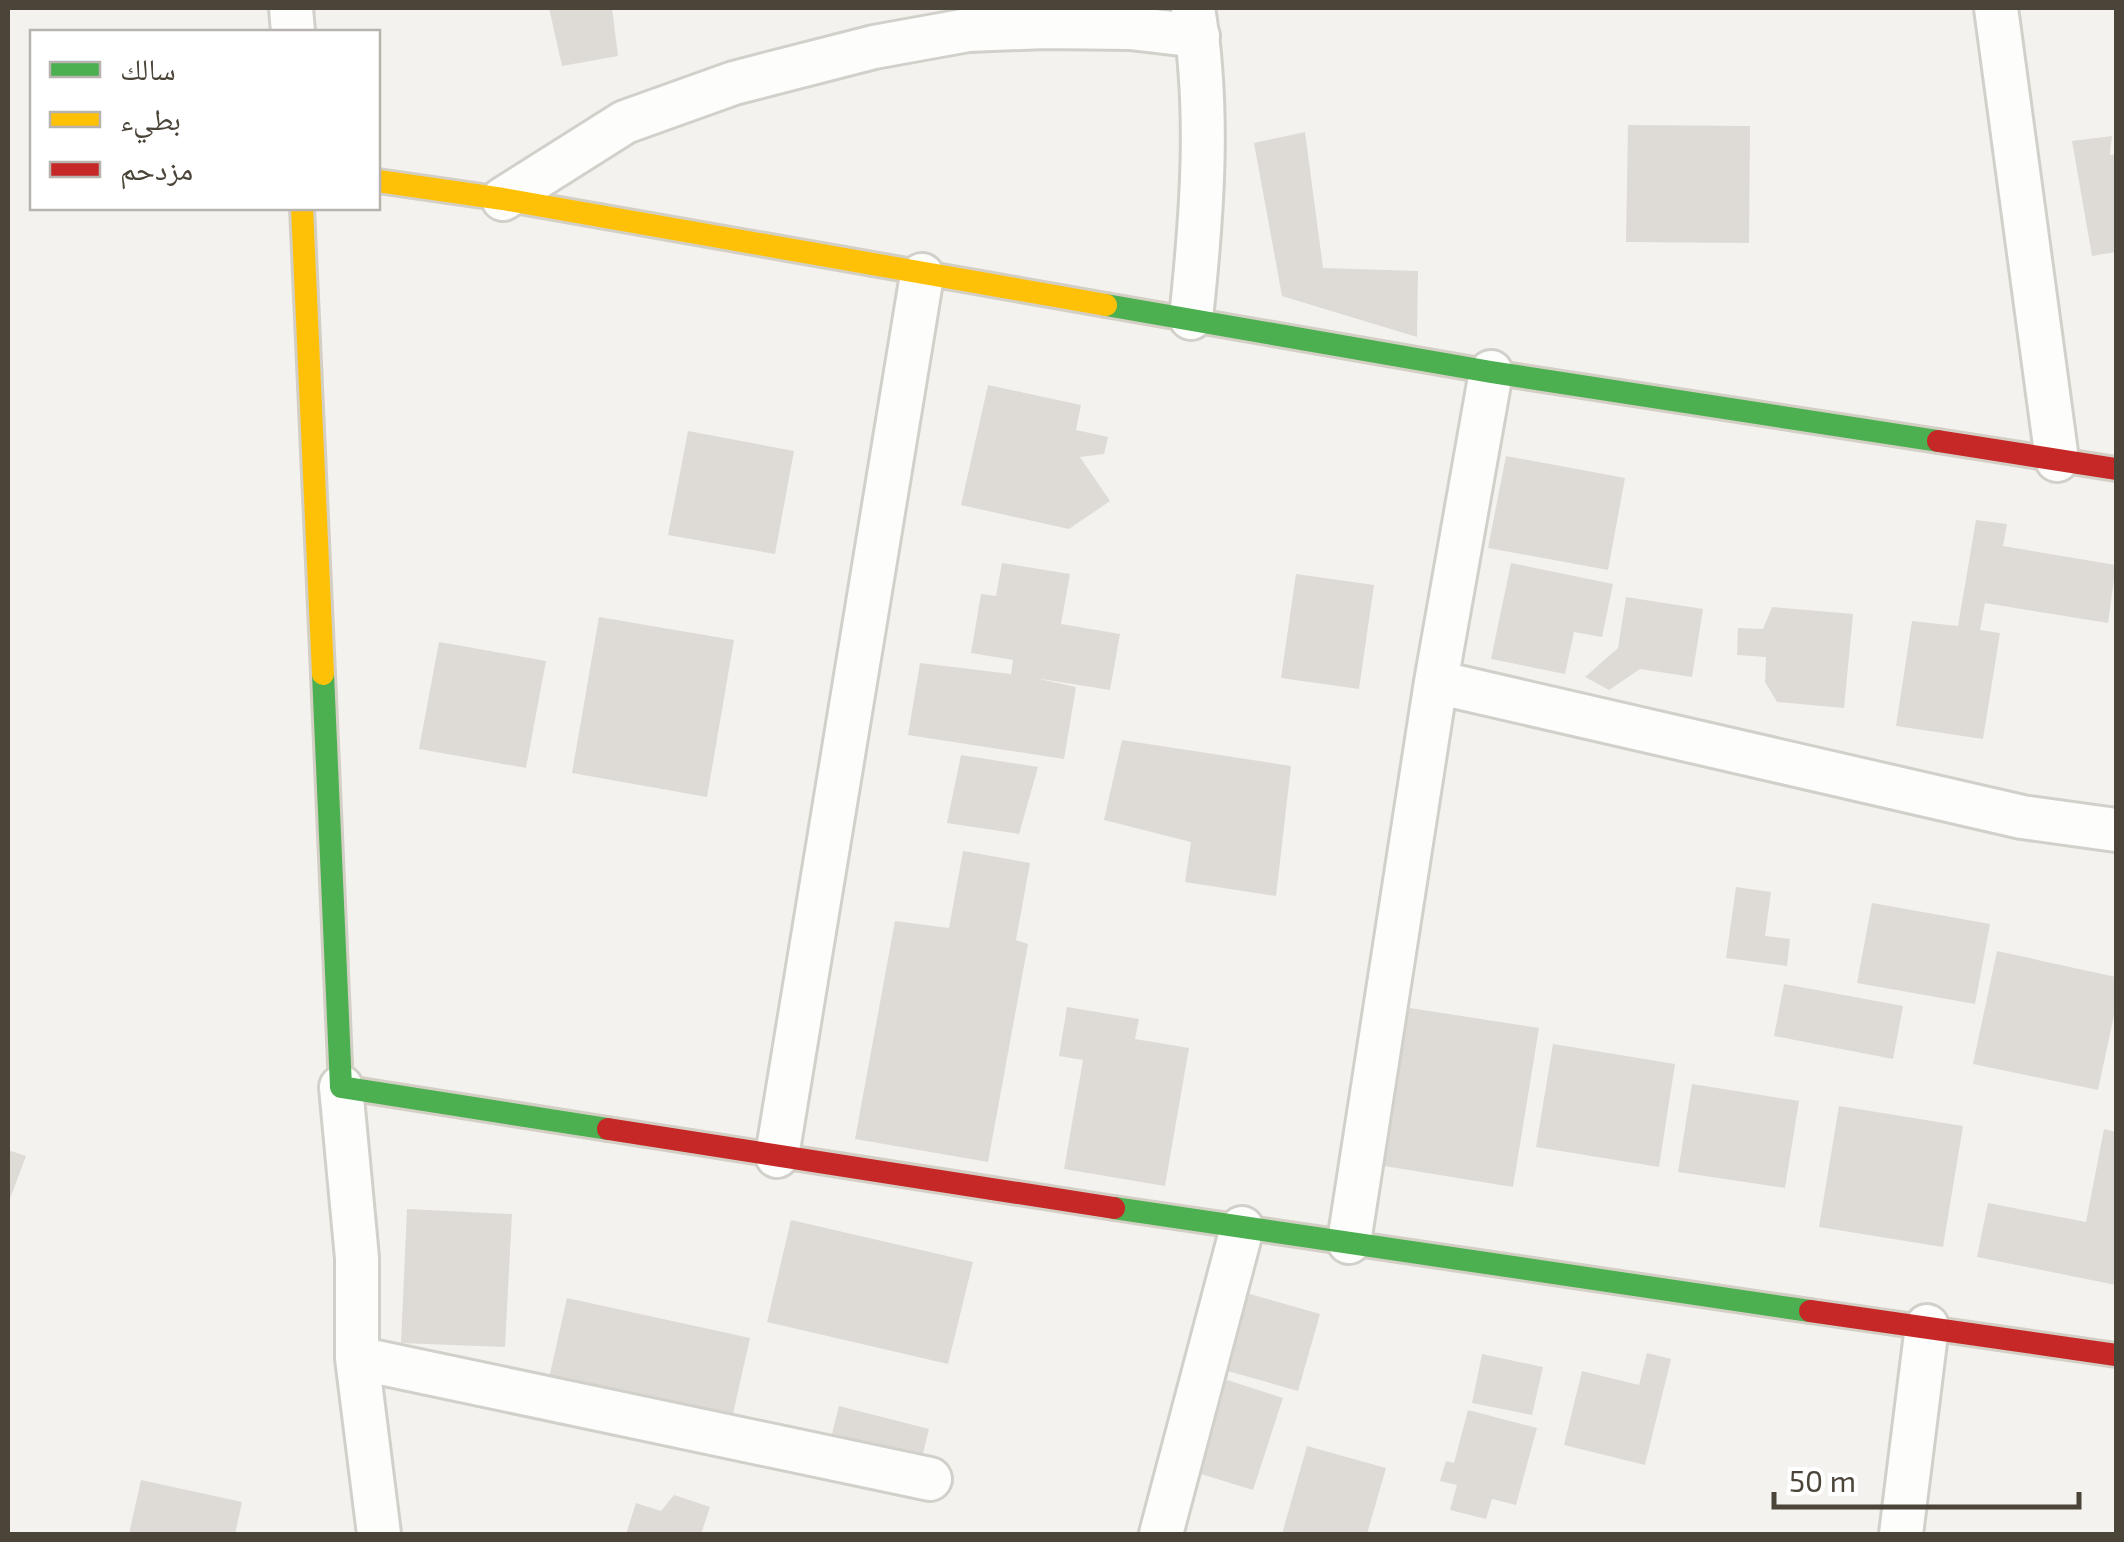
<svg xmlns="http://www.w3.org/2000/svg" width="2124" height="1542" viewBox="0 0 2124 1542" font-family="'Exo 2','Noto Naskh Arabic',sans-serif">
	<rect width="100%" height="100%" fill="#f4f2ee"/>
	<path fill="#dedbd6" d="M549,8h63l6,48 -56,10z
		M1628,125l122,1 -1,117 -123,-1z
		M1305,132l18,136 95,3 -1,66 -135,-41 -28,-153z
		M2112,136l-2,19 6,-1v98l-24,4 -20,-115z
		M988,385l93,20 -5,25 32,7 -4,17 -24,3 30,44 -41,28 -108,-24z
		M688,431l106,20 -19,103 -107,-19z
		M1506,456l119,22 -17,92 -120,-22z
		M1976,520l31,4 -4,22 113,19 -8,58 -123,-20 -5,27 20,3 -17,106 -87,-13 16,-105 46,5z
		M1002,563l68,11 -9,50 59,10 -10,56 -75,-12 41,9 -12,72 -156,-24 12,-72 91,11 2,-14 -42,-7 10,-59 15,2z
		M1511,563l102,21 -11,53 -28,-5 -9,42 -74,-15z
		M1296,574l78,11 -15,104 -78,-11z
		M1626,597l77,12 -11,68 -52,-8 -31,21 -24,-13 33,-29z
		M1772,607l81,7 -9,94 -67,-6 -12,-20 1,-25 -29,-2 1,-27 25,1z
		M599,617l135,23 -27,157 -135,-24z
		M439,642l107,19 -20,107 -107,-19z
		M1122,740l169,26 -15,130 -91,-14 6,-40 -87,-22z
		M961,755l77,12 -19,67 -72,-11z
		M963,851l67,12 -14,77 12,4 -40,218 -133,-23 40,-218 54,7z
		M1736,887l35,5 -6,44 25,3 -3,27 -61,-8z
		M1872,903l118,21 -15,80 -118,-21z
		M1997,951l119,26v29l-18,84 -125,-26z
		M1784,984l119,22 -10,53 -119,-23z
		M1397,1006l142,22 -26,159 -141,-23z
		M1067,1007l72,12 -4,20 54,9 -24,138 -101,-17 19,-109 -24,-4z
		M1553,1044l122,20 -16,103 -123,-20z
		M1692,1084l107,17 -14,87 -107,-16z
		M1839,1106l124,20 -20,121 -124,-20z
		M2104,1129l12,3v153l-139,-28 11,-54 98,19z
		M8,1150l18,6 -18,48z
		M407,1209l105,5 -7,133 -104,-4z
		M791,1220l182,42 -25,102 -181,-42z
		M1239,1291l81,23 -22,77 -81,-23z
		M567,1298l183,40 -20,89 -183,-40z
		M1647,1353l24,6 -26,106 -81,-20 18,-74 57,14z
		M1482,1354l61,13 -11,48 -60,-12z
		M1218,1377l65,21 -30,92 -65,-20z
		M839,1406l90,23 -10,41 -90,-24z
		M1468,1410l69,18 -21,77 -24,-6 -6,20 -36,-9 7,-25 -17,-4 6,-20 8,2z
		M1307,1446l79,22 -19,66h-85z
		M141,1480l101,22 -7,32h-106z
		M674,1495l36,12 -9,27h-75l10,-31 25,8z"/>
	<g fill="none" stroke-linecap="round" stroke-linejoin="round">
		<defs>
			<path id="street" d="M291,8l2,24
				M1996,8l61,452
				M503,199l122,-77 109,-39 140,-36 94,-17 77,-3 85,1 68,8
				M1191,318c11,-102 19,-208 2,-310
				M1436,682l586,135 94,13
				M341,1087l16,171v100l22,176
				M777,1156l145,-881
				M1349,1242l87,-560 55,-310
				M357,1358l573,121
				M1161,1534l81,-306
				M1901,1534l26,-208"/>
			<path id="fast" d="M1106,305l385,67 447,69
				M323,674l18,413 267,42
				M1114,1208l696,103"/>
			<path id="slow" d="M378,181l125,18 603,106
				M302,208l21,466"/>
			<path id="jam" d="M1938,441l178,28
				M608,1129l506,79
				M1810,1311l306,44"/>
		</defs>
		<use href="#street" stroke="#d2d0cb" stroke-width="48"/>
		<use href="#fast" stroke="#d3cfc5" stroke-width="28"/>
		<use href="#slow" stroke="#d3cfc5" stroke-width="28"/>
		<use href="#jam" stroke="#d3cfc5" stroke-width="28"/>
		<use href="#street" stroke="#fdfdfc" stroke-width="42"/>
		<use href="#fast" stroke="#4caf50" stroke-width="22"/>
		<use href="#slow" stroke="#ffc107" stroke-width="22"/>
		<use href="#jam" stroke="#c62828" stroke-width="22"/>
	</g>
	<rect width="2124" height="1542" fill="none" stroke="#4b4439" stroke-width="20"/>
	<rect x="30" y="30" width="350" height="180" fill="#ffffff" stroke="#b7b4b0" stroke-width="2.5"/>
	<rect x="50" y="62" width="50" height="15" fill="#4caf50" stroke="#b7b4b0" stroke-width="2.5"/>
	<text x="120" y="80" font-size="30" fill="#4b4439">سالك</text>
	<rect x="50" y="112" width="50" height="15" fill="#ffc107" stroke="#b7b4b0" stroke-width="2.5"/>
	<text x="120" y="130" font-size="30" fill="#4b4439">بطيء</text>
	<rect x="50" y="162" width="50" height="15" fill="#c62828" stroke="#b7b4b0" stroke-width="2.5"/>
	<text x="120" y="180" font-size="30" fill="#4b4439">مزدحم</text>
	<path d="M1774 1492v15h305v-15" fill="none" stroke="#4b4439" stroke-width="5"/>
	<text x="1789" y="1492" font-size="30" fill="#4b4439" stroke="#ffffff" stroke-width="8" paint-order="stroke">50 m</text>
</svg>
